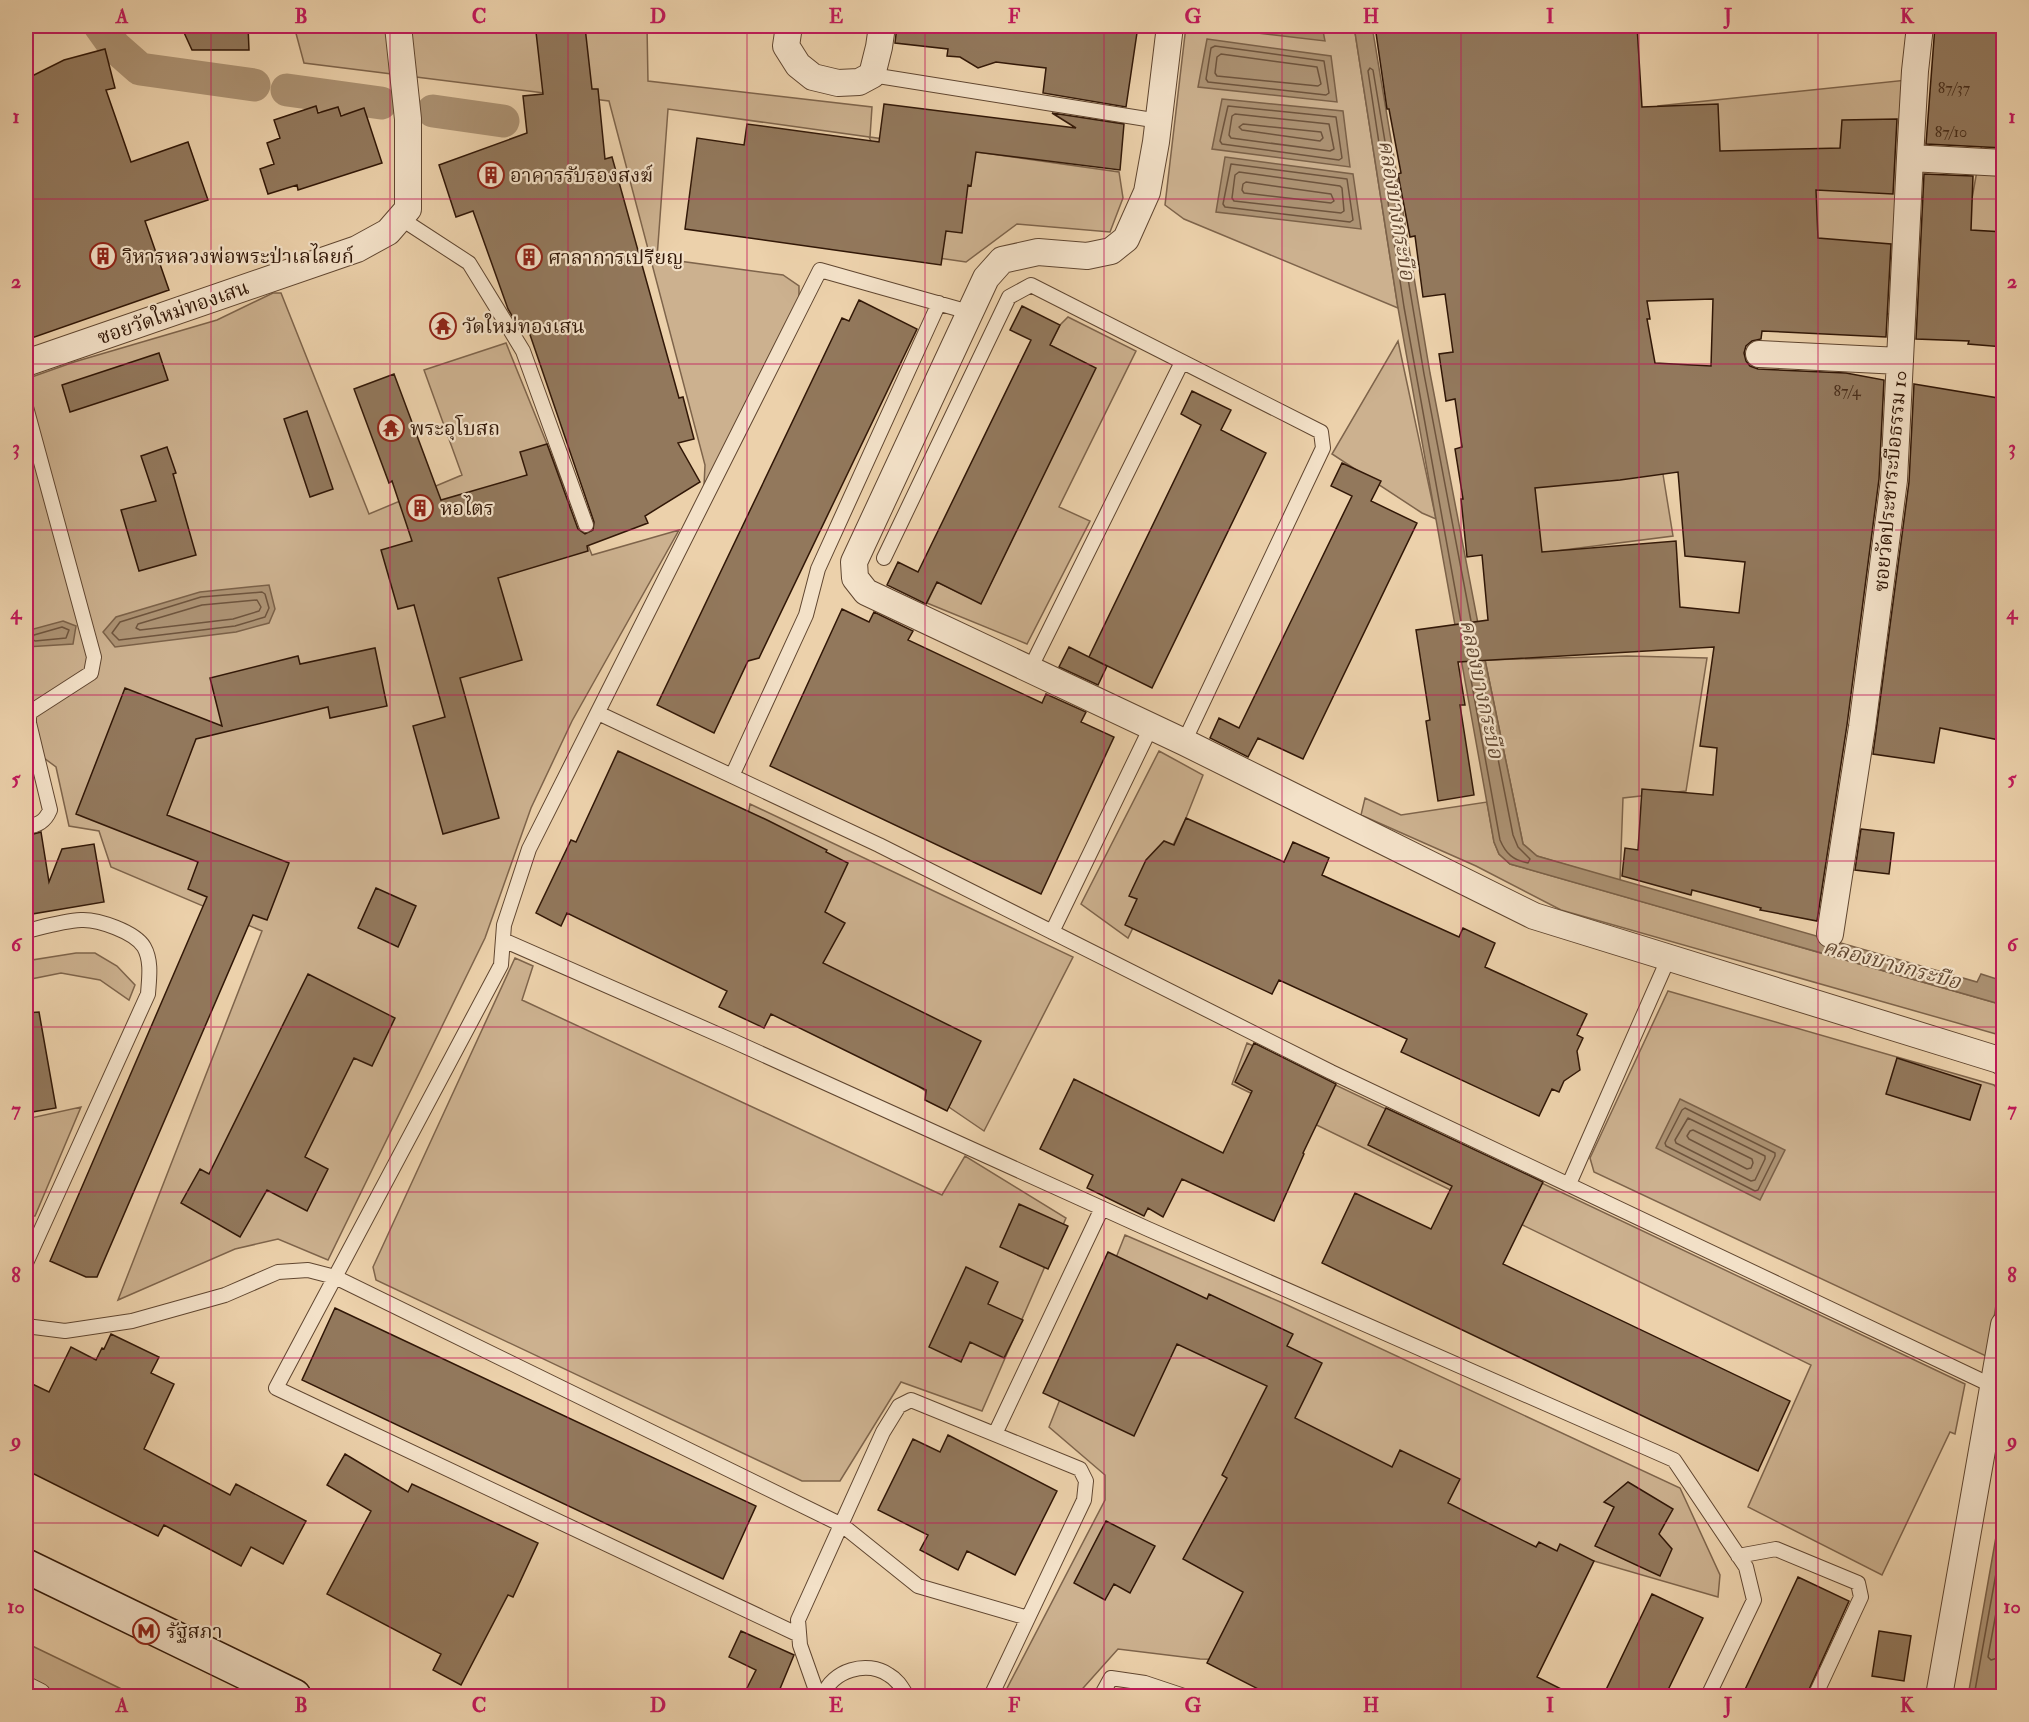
<svg xmlns="http://www.w3.org/2000/svg" width="2029" height="1722" viewBox="0 0 2029 1722" font-family="'IM FELL Double Pica','Noto Serif Thai',serif">
	<rect width="100%" height="100%" fill="#ecd1ab"/>
	<filter id="stains"><feTurbulence type="fractalNoise" baseFrequency=".00333" numOctaves="4"/><feColorMatrix values="0 0 0 0 .2 0 0 0 0 .09 0 0 0 0 .02 0 0 0 .5 -.17"/></filter>
	<radialGradient id="worn" r=".72"><stop offset=".6" stop-color="#630" stop-opacity="0"/><stop offset="1" stop-color="#630" stop-opacity=".3"/></radialGradient>
	<path fill="#ccb18f" stroke="#7e644b" stroke-width="1.5" d="M294,26h353l1,55 224,26 -2,30 249,35 4,26 -13,34 -93,-8 -51,38 -41,-6 -56,-119 -201,-28 -11,149 126,17 16,11v15l-95,185 1,-21 -96,-364 -305,-38z
		M1186,26h168l44,282 -214,-89 -19,-14z
		M2003,27v225l-38,-15z
		M1907,80l-10,234 -84,-1 -146,-137 -9,-70z
		M273,293h8l88,221 93,-39 -38,-105 82,-27 86,212 87,-25 -107,191 -41,87 -46,130 -157,322 -50,-21 -43,10 -117,51 144,-369 -151,-64 -12,-36 -30,-5 -13,-59 -16,-12 -11,-52h-3v-324l48,-17 143,-42z
		M1068,317l68,34 -77,156 31,14 -63,123 -100,-41 10,-21 44,21 114,-235 -45,-23 10,-20z
		M1398,341l38,178 -14,-6 -90,-59z
		M1661,462l12,74 -141,18 -23,-81z
		M1627,656l80,2 -21,133 -63,7 -3,83 -83,-25 -14,-12 -38,-184z
		M1159,751l44,24 -17,43 -58,120 -47,-34z
		M1365,798l36,17 86,-13 7,40 5,12 11,10 493,141v31l-442,-126 -85,-44 -115,-51z
		M750,804l323,153 -89,174 -261,-178z
		M76,953h19l22,13 18,19 -6,15 -29,-20 -39,-7 -35,7v-19z
		M515,958l18,8 -11,34 420,195 23,-39 101,62 -84,193 -81,-29 -61,99h-38l-426,-201 -3,-13z
		M1668,991l326,94 9,10 1,158 -16,104 -394,-185 -4,-14z
		M1247,1043l718,341 -10,50 -5,-2 -68,143 -134,-68 63,-142 -579,-281z
		M81,1107l-46,109h-9v-97z
		M1125,1235l160,69 395,184 40,87 -2,22 -124,-36 -197,102 -197,-4 -82,-10 -42,47h-73l102,-196v-25l-56,-48z
		M26,1643l110,53h-110z"/>
	<path fill="#ac9273" stroke="#7b6148" stroke-width="1.5" d="M1208,26h114l3,15 -117,-14z
		M1354,26h18l58,347 55,287 38,184 14,12 440,126 4,-8 22,7v24l-493,-141 -11,-10 -5,-12 -96,-534z
		M1207,39l124,17 6,46 -139,-15z
		M1222,99l121,12 7,56 -138,-18z
		M1225,157l128,17 8,55 -145,-17z
		M269,585l6,24 -6,14 -33,9 -121,15 -12,-15 13,-15 84,-25z
		M63,621l13,5 -3,18 -47,3v-16z
		M1680,1099l105,51 -25,50 -104,-52z
		M2003,1497l1,158 -8,41h-28z"/>
	<g fill="none" stroke-linecap="round" stroke-linejoin="round">
		<path stroke="#6e543d" stroke-width="1.5" d="M1250,26l64,7 3,-2v-5
			M1215,46l109,15 5,32 -3,2 -118,-13 -2,-3 5,-31z
			M1221,54l96,13 4,17 -3,2 -101,-10 -2,-3 2,-16z
			M1228,106l108,11 6,41 -3,2 -117,-16 -2,-3z
			M1235,114l94,10 5,25 -4,2 -99,-13 -2,-3 3,-19z
			M1243,124l78,8 2,6 -3,3 -78,-11 -3,-3z
			M1231,164l116,15 6,41 -3,2 -125,-15 -2,-3z
			M1239,172l101,14 2,2 2,23 -3,2 -107,-12 -2,-3 3,-23z
			M1246,182l85,12 3,7 -3,2 -87,-10 -2,-3 1,-6z
			M262,592l3,2 4,14 -4,9 -30,9 -116,14 -7,-7 8,-11 81,-25z
			M257,600l4,7 -2,4 -26,8 -93,11 -4,-2 2,-4 64,-19z
			M1461,622l-57,-315 -36,-236 2,-3 3,2 51,304 47,247
			M62,627l7,3 -3,8 -31,3 -3,-2 2,-4z
			M1468,663l32,177c6,14 13,20 28,23l2,-4 -12,-12 -5,-12 -34,-173
			M1685,1108l90,45v3l-17,34 -3,1 -89,-45 -1,-3 17,-33z
			M1688,1118l77,38v3l-10,21 -4,1 -75,-38 -1,-3z
			M1693,1130l59,29 1,4 -2,5 -4,1 -58,-30 -2,-3 3,-5z
			M2004,1569l-16,88 3,3 13,-4
			M1974,1696l30,-167"/>
		<path stroke="#ac9273" stroke-width="33" d="M100,26l15,21 25,22 114,16
			M287,90l94,13
			M433,111l70,10"/>
	</g>
	<path fill="#92785c" stroke="#311707" stroke-width="1.5" fill-rule="evenodd" d="M181,26h67l1,24h-57z
		M897,26h241l-12,81 -83,-14 3,-25 -50,-6 -18,6 -18,-11 -13,-1 1,-7 -53,-6z
		M1375,26h262l5,81 76,-3 2,47 120,-3 2,-28 55,-1 -4,75 -77,-4 2,48 73,6 -5,93 -124,-6 -1,8 -9,2 -6,5 -2,7 2,8 4,5 8,3 88,4 38,7 -5,99 -32,246 -30,196 -57,-11 1,-2 -69,-18 -1,5 -69,-19 3,-28 13,2 4,-61 71,6 4,-47 -17,-2 14,-99 -256,15 7,43h-5l14,90 -36,6 -12,-80 4,-1 -14,-90 72,-10 -6,-65 -15,2 -6,-58h2l-8,-50 7,-2 -7,-48 -9,2 -7,-47 14,-2 -8,-58 -22,3 -8,-61 -5,1 -12,-63 3,-1 -12,-64h-2zM1713,299l-2,67 -56,-3 -8,-44h3l-3,-18zM1678,472l7,84 60,6 -6,51 -59,-6 -4,-66 -134,11 -7,-64 85,-8z
		M1935,26h69v122l-78,-4z
		M585,27l7,62h6l7,70 7,-2 67,241 4,-1 11,42 -16,4 22,39 -55,34 3,7 -61,23 1,5 -90,27 24,82 -62,18 39,140 -56,16 -30,-108 32,-9 -31,-112 -16,4 -17,-59 31,-9 -20,-60 -3,2 -35,-94 40,-15 47,126 86,-25 -7,-23 27,-8 31,85 7,5 8,-4 1,-8 -68,-199 -8,3 -10,-17 -35,-98 -17,6 -17,-52 88,-32 -4,-37 20,-2 -7,-62z
		M105,49l10,39 -9,2 25,72 57,-20 20,58 -63,21 24,69 -143,50v-261l38,-19z
		M884,104l192,24 -24,-15 72,11 -4,46 -144,-18 -5,34 -3,-1 -6,48 -16,-2 -5,34 -256,-36 12,-91 47,7 3,-21 132,18z
		M316,106l2,7 20,-6 3,9 23,-8 18,55 -84,27 -1,-5 -29,9 -8,-25 14,-5 -7,-21 13,-5 -6,-18z
		M1924,174l49,2 -2,54 33,2v115l-36,-3 1,-3 -53,-2z
		M859,300l58,29 -158,329 -11,3 -34,72 -57,-28 185,-387 7,3z
		M1022,306l38,19 -10,20 46,23 -115,236 -44,-22 -11,22 -39,-19 11,-23 20,10 113,-232 -21,-10z
		M159,353l9,27 -98,32 -8,-27z
		M1914,384l90,15v342l-64,-13 -6,35 -61,-9 36,-272z
		M1192,391l39,19 -10,20 45,23 -114,235 -63,-31 112,-232 -20,-11z
		M307,411l26,78 -23,8 -26,-78z
		M167,447l9,26 -3,1 23,81 -57,16 -18,-61 35,-9 -15,-45z
		M1342,463l39,18 -10,20 46,22 -114,236 -45,-21 -10,19 -38,-19 9,-20 20,10 113,-232 -21,-10z
		M842,609l27,13 5,-10 39,19 -5,9 134,63 4,-9 40,18 -5,10 33,15 -73,157 -271,-128z
		M1069,647l38,19 -9,19 -39,-18z
		M375,648l12,58 -57,12 -2,-11 -132,32 -29,76 122,48 -22,57 -14,-5 -156,362h-11l-36,-16 157,-364 -19,-8 10,-27 -122,-48 49,-126 97,38 -12,-48 88,-22 2,8z
		M618,751l149,69 60,30 -1,2 22,11 -23,49 20,11 -22,40 158,78 -34,70 -22,-11 1,-10 -155,-76 -7,14 -45,-21 8,-16 -160,-78 -6,13 -25,-13 35,-73 5,2z
		M1186,818l98,44 9,-20 36,16 -7,17 137,62 4,-9 32,15 -10,24 102,47 -10,21 6,3 -6,13 3,19 -16,11 -5,11 -7,-3 -13,27 -138,-64 6,-13 -128,-59 -7,14 -147,-69 12,-26 -8,-3 17,-36 18,-19 10,4z
		M1861,829l33,4 -5,41 -34,-4z
		M41,832l8,50 13,-33 32,-5 10,58 -78,13v-79z
		M376,888l40,18 -18,41 -40,-19z
		M308,974l87,44 -23,48 -18,-8 -49,99 23,12 -21,42 -40,-21 -27,47 -59,-34 19,-34 9,5z
		M39,1012l17,96 -30,5v-100z
		M1254,1043l82,41 -33,69 1,1 -30,67 -92,-42 -19,38 -15,-9 -4,8 -57,-28 6,-13 -53,-26 34,-70 149,74 29,-62 -17,-9z
		M1897,1058l84,27 -11,35 -84,-26z
		M1386,1108l157,74 -40,82 287,137 -32,70 -436,-208 33,-70 76,36 21,-43 -84,-41z
		M1019,1204l49,22 -20,43 -48,-22z
		M1108,1252l99,47 2,-5 84,40 -6,12 35,17 -27,55 97,49 8,-17 60,29 -12,24 88,44 3,-5 18,9 3,-7 34,17 -57,116 38,19h-303l-65,-33 36,-71 -60,-33 44,-81 -5,-3 45,-89 -90,-42 -43,92 -91,-43z
		M966,1267l32,15 -10,22 35,16 -19,38 -34,-16 -9,20 -32,-15z
		M335,1308l421,198 -33,73 -421,-199z
		M111,1334l48,23 -8,16 23,11 -30,65 86,46 6,-11 70,37 -23,43 -32,-17 -10,19 -77,-41 -6,11 -132,-66v-89l23,11 22,-45 25,13 6,-12 2,1z
		M948,1435l109,56 -42,84 -48,-24 -9,19 -38,-20 8,-15 -50,-25 35,-71 27,13z
		M345,1454l63,38 4,-8 126,59 -25,54 -5,-2 -47,90 -28,-15 8,-16 -114,-60 44,-83 -44,-26z
		M1628,1482l45,27 -14,25 13,15 -12,27 -65,-30 19,-39 -10,-5z
		M1106,1521l49,25 -25,47 -16,-9 -9,16 -31,-17z
		M1798,1577l51,24 -43,95h-64z
		M1652,1594l51,24 -38,78h-62z
		M741,1631l53,24 -17,41h-34l13,-26 -27,-13z
		M1879,1631l32,5 -7,45 -32,-5z"/>
	<g fill="none" stroke-linecap="round" stroke-linejoin="round">
		<defs>
			<path id="lane" d="M872,75l287,46
				M400,218l69,45 37,60 17,28 63,174
				M26,407l68,250 -3,16 -62,40v10l21,87c-5,12 -12,15 -24,17
				M884,558l125,-261 22,-12 290,147 2,16 -139,294
				M1030,669l152,-307
				M598,713l281,132 452,227 662,314
				M732,776l74,-161 12,-46 121,-266
				M26,931c17,-4 37,-10 55,-11 17,-1 54,12 63,27 8,14 5,32 4,47l-122,269
				M1052,932l99,-205
				M503,940l230,101 415,188 526,231 72,107 8,33 -46,96
				M1569,1184l100,-227
				M26,1326l39,5 67,-10 93,-26 53,-23 30,-2 27,7 507,248 76,61 110,32
				M995,1434l107,-226
				M1738,1556l38,-7 82,34 3,14 -46,99
				M799,1635l-523,-247 225,-423 3,-40 25,-76 291,-579 149,42
				M818,1696l-18,-51 -2,-25 85,-188 16,-26 12,-6 169,69 6,12 -2,19 -93,196
				M823,1696c9,-26 44,-36 66,-21 9,5 13,13 18,21
				M1101,1696l10,-18 34,5 39,13"/>
			<path id="street" d="M789,26l-3,20 12,19 15,12 25,6 21,-1 13,-7 7,-28 3,-21
				M1170,26l-14,116 -9,50 -21,47 -15,12 -24,5 -49,-4 -36,8 -16,18 -132,284 1,16 11,14 318,150 350,174 465,144 5,3
				M1910,158l94,5
				M1759,354l141,7
				M26,363l331,-114 31,-17 20,-23v-90l-10,-93
				M1830,934l32,-207 32,-247 16,-322 5,-87 5,-45
				M26,1690l12,6
				M1939,1696l65,-371"/>
			<path id="secondary" d="M26,1566l268,130"/>
		</defs>
		<use href="#lane" stroke="#604630" stroke-width="16"/>
		<use href="#street" stroke="#604630" stroke-width="28"/>
		<use href="#secondary" stroke="#311707" stroke-width="36"/>
		<use href="#lane" stroke="#f3e1c8" stroke-width="14"/>
		<use href="#street" stroke="#f3e1c8" stroke-width="26"/>
		<use href="#secondary" stroke="#f3e1c8" stroke-width="33"/>
	</g>
	<path fill="none" stroke="#c2185b" stroke-width="1.5" stroke-opacity="0.55" d="M211,26v1670M390,26v1670M568,26v1670M747,26v1670M925,26v1670M1104,26v1670M1282,26v1670M1461,26v1670M1639,26v1670M1818,26v1670M26,199h1978M26,364h1978M26,530h1978M26,695h1978M26,861h1978M26,1027h1978M26,1192h1978M26,1358h1978M26,1523h1978"/>
	<defs>
		<symbol id="building-ring" viewBox="-11 -11 22 22"><circle r="9.5" fill="#f3e1c8" stroke="#8f2418" stroke-width="1.5"/><path d="M-4-6H4V6H1V3H-1V6H-4ZM-2.5-4.3h1.7v1.8h-1.7ZM.8-4.3h1.7v1.8H.8ZM-2.5-1h1.7V.8h-1.7ZM.8-1h1.7V.8H.8Z" fill="#8f2418"/></symbol>
		<symbol id="temple-ring" viewBox="-11 -11 22 22"><circle r="9.5" fill="#f3e1c8" stroke="#8f2418" stroke-width="1.5"/><path d="M0-6L5-2H3V0L6.5 2.5H4V6H1.5V3h-3V6H-4V2.5H-6.5L-3 0V-2H-5Z" fill="#8f2418"/></symbol>
		<symbol id="metro-ring" viewBox="-11 -11 22 22"><circle r="9.5" fill="#f3e1c8" stroke="#8f2418" stroke-width="1.5"/><path d="M-5.5 5V-5H-3L0 0L3-5H5.5V5H3V-.5L0 4L-3-.5V5Z" fill="#8f2418"/></symbol>
	</defs>
	<g fill-rule="evenodd">
		<use href="#building-ring" x="476" y="160" width="30" height="30"/>
		<use href="#building-ring" x="88" y="241" width="30" height="30"/>
		<use href="#building-ring" x="514" y="242" width="30" height="30"/>
		<use href="#temple-ring" x="428" y="311" width="30" height="30"/>
		<use href="#temple-ring" x="376" y="413" width="30" height="30"/>
		<use href="#building-ring" x="405" y="493" width="30" height="30"/>
		<use href="#metro-ring" x="131" y="1616" width="30" height="30"/>
	</g>
	<g text-anchor="middle" stroke-width="4.5" stroke-linejoin="round" paint-order="stroke">
		<g font-size="16" fill="#492f1c">
			<text x="1954" y="93">87/37</text>
			<text x="1951" y="137">87/10</text>
			<text x="1847" y="396">87/4</text>
		</g>
		<g font-size="20" fill="#311707" stroke="#f3e1c8" text-anchor="start">
			<text x="510" y="182">อาคารรับรองสงฆ์</text>
			<text x="122" y="263">วิหารหลวงพ่อพระป่าเลไลยก์</text>
			<text x="548" y="264">ศาลาการเปรียญ</text>
			<text x="462" y="333">วัดใหม่ทองเสน</text>
			<text x="410" y="435">พระอุโบสถ</text>
			<text x="440" y="515">หอไตร</text>
			<text x="166" y="1638">รัฐสภา</text>
		</g>
		<g font-size="20" fill="#311707" stroke="#f3e1c8">
			<text transform="translate(173 312) rotate(-19)" y="7">ซอยวัดใหม่ทองเสน</text>
			<text transform="translate(1890 481) rotate(-85)" y="7">ซอยวัดประชาระบือธรรม 10</text>
		</g>
		<g font-size="21" font-style="italic" fill="#624832" stroke="#f3e1c8">
			<text transform="translate(1397 210) rotate(81)" y="7">คลองบางกระบือ</text>
			<text transform="translate(1482 689) rotate(78)" y="7">คลองบางกระบือ</text>
			<text transform="translate(1892 964) rotate(15)" y="7">คลองบางกระบือ</text>
		</g>
	</g>
	<rect width="2029" height="1722" fill="none" stroke="#ecd1ab" stroke-width="66"/>
	<rect x="33" y="33" width="1963" height="1656" fill="none" stroke="#c2185b" stroke-width="2"/>
	<g font-size="20" text-anchor="middle" font-weight="bold" fill="#c2185b">
		<text x="122" y="23">A</text>
		<text x="301" y="23">B</text>
		<text x="479" y="23">C</text>
		<text x="658" y="23">D</text>
		<text x="836" y="23">E</text>
		<text x="1014" y="23">F</text>
		<text x="1193" y="23">G</text>
		<text x="1371" y="23">H</text>
		<text x="1550" y="23">I</text>
		<text x="1728" y="23">J</text>
		<text x="1907" y="23">K</text>
		<text x="16" y="123">1</text>
		<text x="2012" y="123">1</text>
		<text x="16" y="288">2</text>
		<text x="2012" y="288">2</text>
		<text x="16" y="454">3</text>
		<text x="2012" y="454">3</text>
		<text x="16" y="619">4</text>
		<text x="2012" y="619">4</text>
		<text x="16" y="785">5</text>
		<text x="2012" y="785">5</text>
		<text x="16" y="951">6</text>
		<text x="2012" y="951">6</text>
		<text x="16" y="1116">7</text>
		<text x="2012" y="1116">7</text>
		<text x="16" y="1282">8</text>
		<text x="2012" y="1282">8</text>
		<text x="16" y="1447">9</text>
		<text x="2012" y="1447">9</text>
		<text x="16" y="1613">10</text>
		<text x="2012" y="1613">10</text>
		<text x="122" y="1712">A</text>
		<text x="301" y="1712">B</text>
		<text x="479" y="1712">C</text>
		<text x="658" y="1712">D</text>
		<text x="836" y="1712">E</text>
		<text x="1014" y="1712">F</text>
		<text x="1193" y="1712">G</text>
		<text x="1371" y="1712">H</text>
		<text x="1550" y="1712">I</text>
		<text x="1728" y="1712">J</text>
		<text x="1907" y="1712">K</text>
	</g>
	<rect width="100%" height="100%" filter="url(#stains)"/>
	<rect width="100%" height="100%" fill="url(#worn)"/>
</svg>
